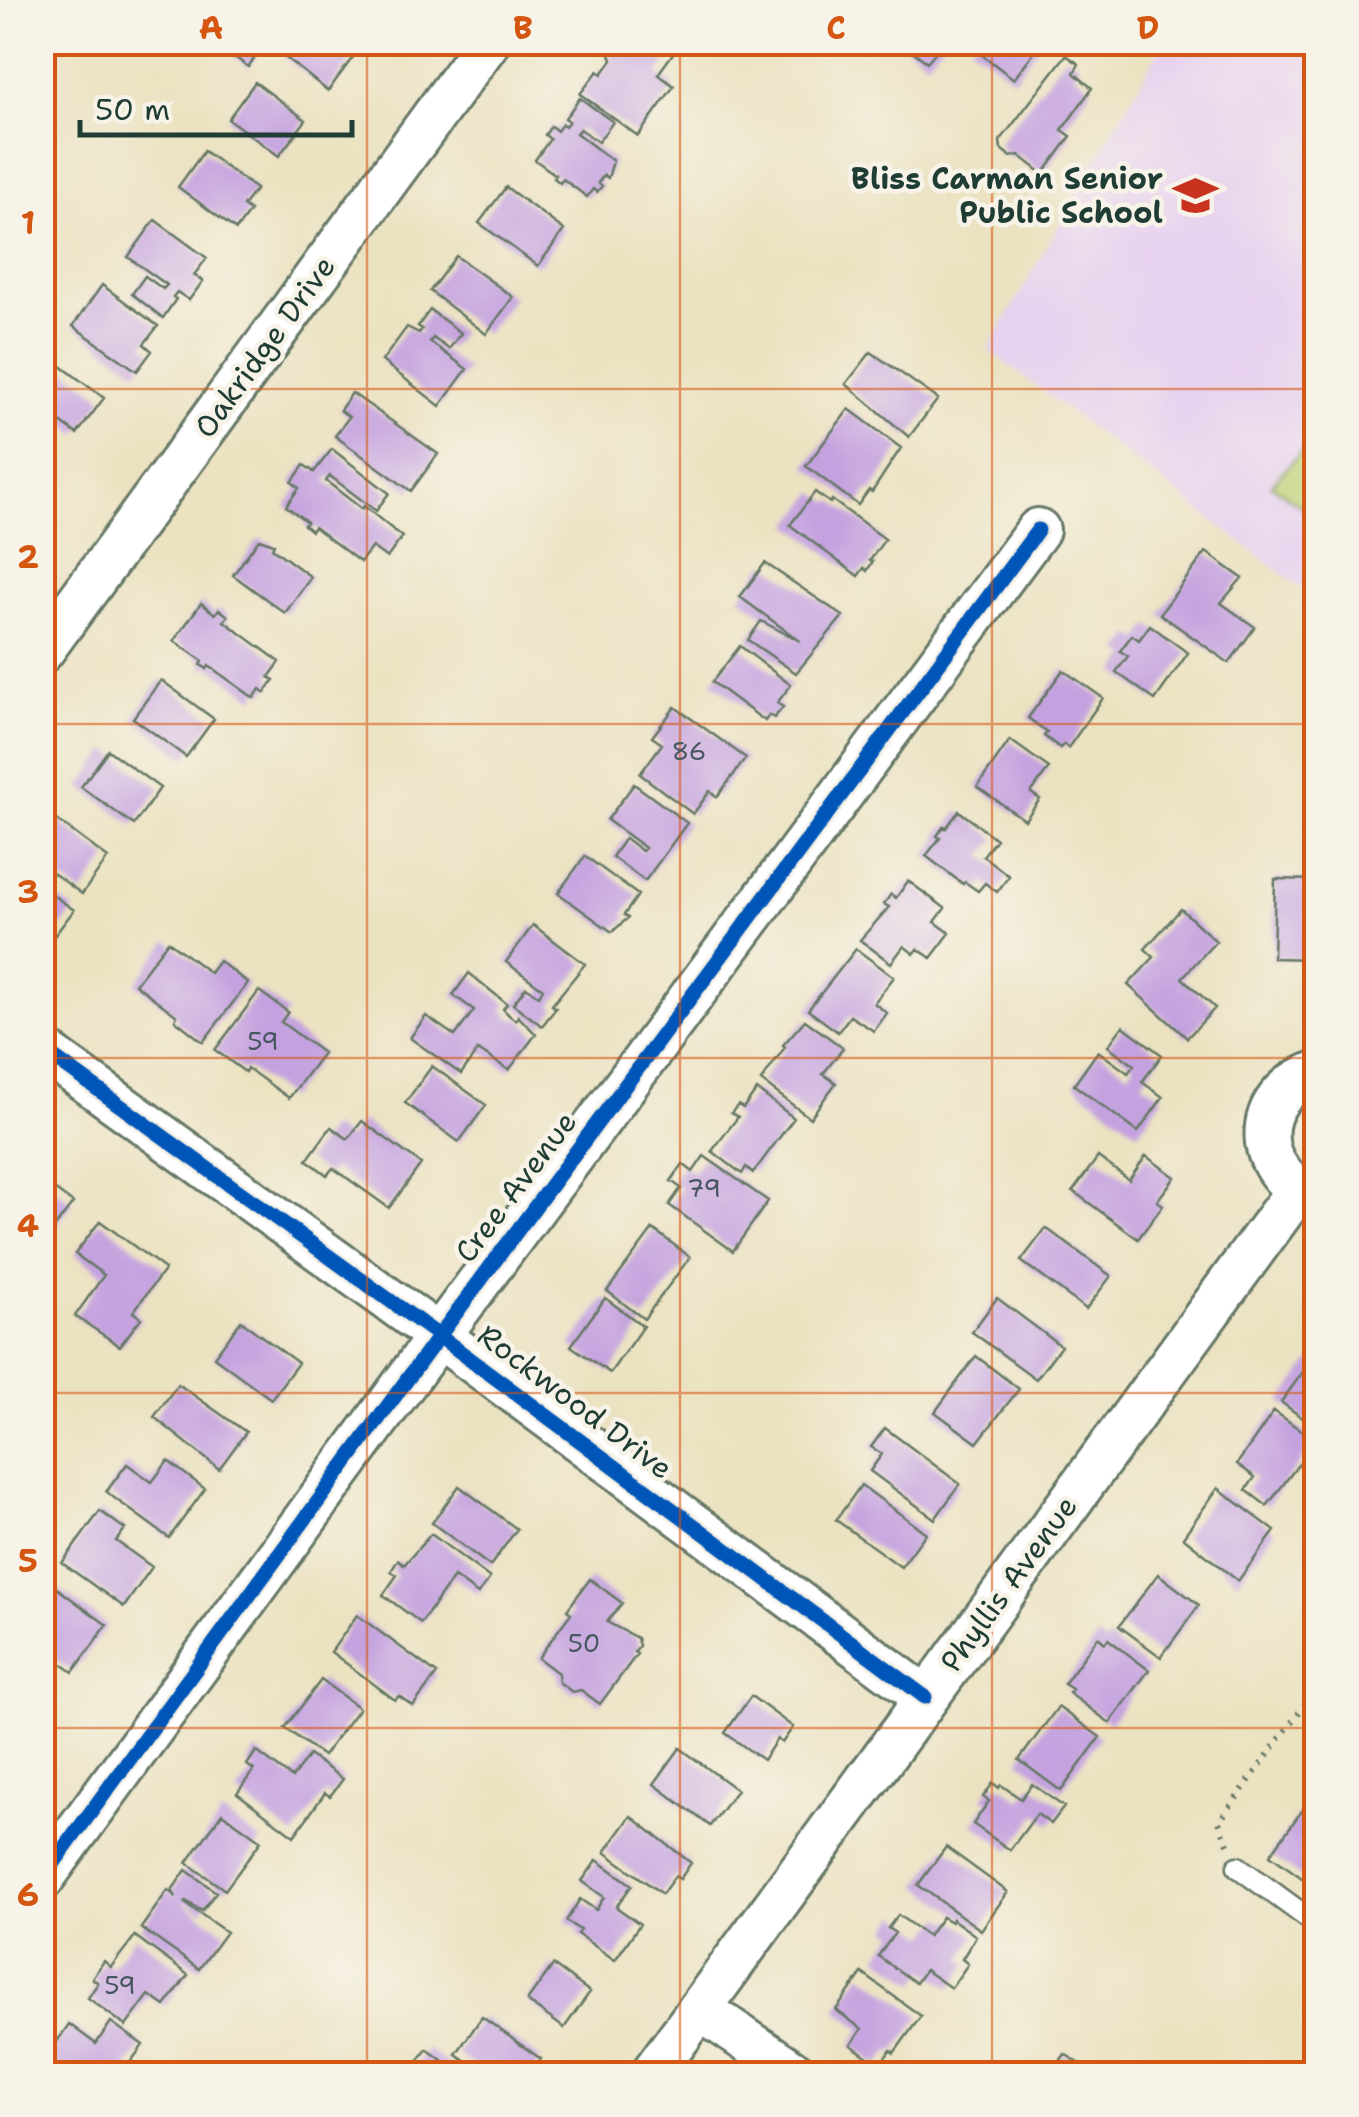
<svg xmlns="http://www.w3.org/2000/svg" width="1359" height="2117" viewBox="0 0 1359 2117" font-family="'Shantell Sans',sans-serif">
	<rect width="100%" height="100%" fill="#f7f3e8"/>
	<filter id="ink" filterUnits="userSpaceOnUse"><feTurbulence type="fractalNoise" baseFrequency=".01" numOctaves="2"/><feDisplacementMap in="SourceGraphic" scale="20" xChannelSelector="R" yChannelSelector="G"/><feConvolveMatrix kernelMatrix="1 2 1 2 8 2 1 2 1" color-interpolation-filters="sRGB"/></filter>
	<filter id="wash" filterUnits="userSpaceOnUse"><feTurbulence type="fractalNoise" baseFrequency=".0048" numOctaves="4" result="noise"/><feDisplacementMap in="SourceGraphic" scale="40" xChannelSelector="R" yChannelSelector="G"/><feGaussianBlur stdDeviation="2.25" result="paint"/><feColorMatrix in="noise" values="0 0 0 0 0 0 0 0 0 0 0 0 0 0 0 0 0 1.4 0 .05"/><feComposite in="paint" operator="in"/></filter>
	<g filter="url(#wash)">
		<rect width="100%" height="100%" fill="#ebe2c1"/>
		<path fill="#e7d2ef" d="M1163,43h153v556l-328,-249z"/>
		<path fill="#becf72" stroke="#6e8653" stroke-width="2.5" d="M1316,436v81l-45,-32z"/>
		<g id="blocks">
			<path fill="#c4a2df" d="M215,42h135l9,7 -31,42 -51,-40 -2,2 -11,-8 -16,22z
				M618,42h44l12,10 -16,22 16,12 -36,50 -58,-42 18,-23 4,3 10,-14 -2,-6z
				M900,42h44l-17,20z
				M973,42h65l2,2 -26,35 -44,-33z
				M1066,55l13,9 -5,9 18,15 -30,42 9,6 -28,38 -24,-19 -8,2 -10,-8 -1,-8z
				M255,82l51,38 -27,36 -51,-37z
				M580,98l33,24 -15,20 -18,-13 -4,4 37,28 -5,17 -4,-3 -6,8 4,3 -5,6 -4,-3 -6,8 -24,-18 -3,4 -6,-5 2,-3 -21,-15 15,-21 -5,-4 6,-9 6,5 5,-7 3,2 4,-5 -4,-3z
				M204,151l52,38 -13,17 7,5 -14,19 -58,-43z
				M506,187l58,43 -26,36 -59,-43z
				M155,220l52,38 -13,17 9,6 -14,19 -12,-8 -4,5 3,2 -13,19 -31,-24 13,-18 18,13 4,-4 -39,-28z
				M456,256l57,41 -27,37 -56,-43z
				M102,285l56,41 -14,18 8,7 -15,20 -64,-45z
				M430,310l31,23 -12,16 -16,-11 -3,4 37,27 -27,37 -58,-45 25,-34 12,6 3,-4 -4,-3z
				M871,352l67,47 -29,38 -63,-53z
				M53,360l51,38 -27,36 -35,-25v-35z
				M352,393l86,61 -27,37 -76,-55 14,-19 -9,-7z
				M849,409l52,39 -29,44 -3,-2 -11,15 -52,-39z
				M332,449l57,44 -13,18 -46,-35 -4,5 36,28 2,-3 38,31 -15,21 -15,-11 -12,15 -46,-35 -3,4 -7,-6 3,-3 -21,-16 13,-18 -7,-6 12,-17 10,7z
				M42,459l12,8 -12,15z
				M815,492l15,11 2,-3 53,39 -15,21 3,1 -6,10 -3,-3 -6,8 -68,-51z
				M259,539l15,5 -2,4 39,29 -26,36 -52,-38z
				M1206,552l36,26 -21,25 34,24 -26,36 -69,-49z
				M765,563l78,53 -47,57 -48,-33 13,-19 39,20 -60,-44z
				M201,603l14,11 4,-5 9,7 -4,5 56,41 -11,15 5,3 -9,13 -5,-4 -6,9 -45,-32 -2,3 -6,-4 2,-4 -29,-20z
				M1150,625l38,28 -33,47 -39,-28 12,-16 -8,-5 12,-16 7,5z
				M740,646l51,39 -14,18 6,4 -9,11 -5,-3 -4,6 -53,-39z
				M1063,670l40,28 -35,50 -4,-4 -4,4 -16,-12 3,-4 -19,-14z
				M161,680l53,39 -28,38 -53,-39z
				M675,707l71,51 -29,39 -7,-6 -17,23 -53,-40 22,-30 -10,-7z
				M1010,740l39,28 -18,25 9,6 -15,21 -48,-33z
				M108,750l52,38 -26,37 -53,-38z
				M634,784l53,39 -42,58 -33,-24 13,-19 17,13 3,-3 -38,-28z
				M959,811l37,28 -13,17 26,20 -12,16 -12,-9 -7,8 -13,-9 -2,2 -37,-28 14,-18 -3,-2 7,-10 2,2z
				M57,820l51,38 -26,36 -40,-29 1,-30z
				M585,856l53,39 -14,20 4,3 -16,14 -54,-39z
				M1275,879l40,1 -2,79 -40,-1z
				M908,881l37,27 -10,14 15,11 -19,25 -13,-9 -4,5 -10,-8 -13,17 -31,-23 29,-33 -5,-3 7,-10 5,4z
				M42,887l32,23 -29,38 -3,-2z
				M1181,909l35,32 -34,37 33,30 -28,30 -59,-53 26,-28 -9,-8z
				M533,925l52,39 -33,41 4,3 -14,18 -29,-22 13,-17 13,9 4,-7 -37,-27z
				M168,941l42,32 9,-12 29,22 -45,59 -28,-22 2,-4 -42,-32z
				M856,949l38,28 -20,26 13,10 -13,18 -24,-15 -12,16 -30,-22z
				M469,973l38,31 -4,5 7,7 6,4 2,-4 18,18 -27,36 -31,-20 -17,24 -51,-36 16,-22 29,20 19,-26 -21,-15z
				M259,991l29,21 -7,10 42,31 -34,45 -42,-30 -2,4 -30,-22z
				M805,1020l38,28 -20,26 13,9 -26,35 -49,-37 24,-34 -2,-2z
				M1123,1026l39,29 -20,27 21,15 -25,35 -64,-47 24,-34 30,22 6,-8 -26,-19z
				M432,1066l54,39 -27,37 -54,-39z
				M757,1090l37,28 -41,55 -7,-6 -4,7 -30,-23 26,-34 -7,-4 7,-8 5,3z
				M362,1121l59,43 -32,44 -56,-40 -6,7 -20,-15 24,-33 17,12z
				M704,1156l64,45 -35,50 -64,-46 12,-17 -10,-7 12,-17 10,8z
				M1146,1156l29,21 -18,24 6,4 -25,34 -65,-48 25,-34 31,23z
				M42,1180l31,23 -31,41z
				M100,1221l65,48 -32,43 8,6 -21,28 -45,-30 29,-41 -29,-21z
				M1046,1228l65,48 -25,33 -65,-48z
				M653,1229l37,28 -46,62 -37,-28z
				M605,1298l38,28 -33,47 -39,-27z
				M997,1298l64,48 -25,33 -64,-47z
				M241,1321l57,42 -27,36 -57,-42z
				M1316,1354v74l-35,-26z
				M976,1356l43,33 -42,54 -42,-31z
				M178,1384l68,48 -27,37 -65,-52z
				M1274,1411l42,30 -49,65 -21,-16 9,-13 -18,-13z
				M885,1428l75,56 -25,35 -65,-48 12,-17 -11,-7z
				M168,1461l37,28 -36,49 -63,-46 21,-28 25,18z
				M861,1485l65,48 -25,34 -65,-47z
				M459,1486l58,43 -27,37 -58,-43z
				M1218,1488l57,43 -37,50 -55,-44z
				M100,1511l25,18 -9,12 36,26 -28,40 -62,-44z
				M431,1534l59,44 -12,16 -24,-17 -33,46 -38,-28 14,-20 -6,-4 7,-11 6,5z
				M1158,1574l41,31 -38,52 -42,-31z
				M590,1579l32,24 -15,19 30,16 2,8 -5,6 3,2 -37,50 -19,-14 -9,2 -13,-10 -1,-9 -20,-15 33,-45 -4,-3z
				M54,1586l53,39 -34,47 -31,-22v-49z
				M357,1615l80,59 -24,32 -14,-10 -4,4 -64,-48z
				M1098,1637l7,6 3,-4 41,31 -39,53 -41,-30 3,-4 -8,-5z
				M321,1680l38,28 -36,48 -38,-28z
				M42,1694l16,15 -12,16 -4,-3z
				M751,1696l42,31 -11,16 -5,-4 -14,21 -38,-27z
				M1058,1707l42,30 -39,54 -42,-31z
				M680,1748l57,42 -27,36 -56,-42z
				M256,1751l36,27 17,-23 34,24 -13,17 -5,-3 -31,43 -57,-43 17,-23 -7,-5z
				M993,1783l6,5 2,-3 20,14 11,-15 32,23 -13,17 -14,-10 -27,36 -37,-26 16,-23 -6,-4z
				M1316,1791v97l-46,-33z
				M222,1813l39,28 -36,49 -38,-27z
				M631,1816l60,47 -11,16 -5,-3 -13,18 -57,-42z
				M946,1847l62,45 -27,38 -63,-45z
				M597,1860l35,25 -16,22 24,17 -25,36 -38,-26 3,-4 -14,-9 14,-22 16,11 8,-13 -22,-16z
				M186,1870l30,22 -14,19 -16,-10 -1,2 41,29 -27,37 -58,-41 27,-38 8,7 -4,-7z
				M898,1915l30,21 14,-19 9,5 1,-3 24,17 -14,23 6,5 -17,24 -26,-18 -9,13 -38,-27 17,-23 -7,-5z
				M135,1936l53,39 -23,31 -16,-11 -23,31 -38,-28 10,-15 -6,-5 12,-17 7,6z
				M553,1965l37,27 -26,36 -37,-27z
				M862,1973l59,43 -27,37 -3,-3 -12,15 -28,-20 11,-16 -26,-19z
				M482,2017l59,42 -11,15h-45l-29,-20z
				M111,2022l32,23 -16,22 8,7h-74l-18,-12 26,-38 27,20z
				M427,2049l34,25h-45l-5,-3z
				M1065,2054l26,17 -3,3h-37z"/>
		</g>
	</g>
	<g filter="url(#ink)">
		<use href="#blocks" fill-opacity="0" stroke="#667765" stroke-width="2.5"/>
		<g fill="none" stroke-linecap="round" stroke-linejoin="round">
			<defs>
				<path id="service" d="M1238,1867l78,57"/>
				<path id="minor" d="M42,651l446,-609
					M42,1049l397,287 486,361
					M1316,1073c-68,24 -64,100 0,126
					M42,1879l397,-543 599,-806
					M700,2009l96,65
					M652,2074l645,-883"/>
			</defs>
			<use href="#service" stroke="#667765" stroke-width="25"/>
			<use href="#minor" stroke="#667765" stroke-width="48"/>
			<path stroke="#667765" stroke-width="6" stroke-dasharray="2.5 8" stroke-linecap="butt" d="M1228,1844l-9,-22 97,-133"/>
			<use href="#service" stroke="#fff" stroke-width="20"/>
			<use href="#minor" stroke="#fff" stroke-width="42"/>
			<defs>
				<path id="cycleway" d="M42,1049l397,287 486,361
					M42,1879l397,-543 599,-806"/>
			</defs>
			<use href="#cycleway" stroke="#f7f3e8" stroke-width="21"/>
			<use href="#cycleway" stroke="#0057b8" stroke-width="15"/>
		</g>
	</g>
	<path fill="none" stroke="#d45610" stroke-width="2.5" stroke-opacity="0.55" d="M367,42v2032M680,42v2032M992,42v2032M42,389h1274M42,724h1274M42,1058h1274M42,1393h1274M42,1728h1274"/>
	<defs>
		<symbol id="school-bare" viewBox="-9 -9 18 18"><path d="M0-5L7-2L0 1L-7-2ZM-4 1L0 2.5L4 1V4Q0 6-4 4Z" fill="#c8321e" stroke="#f7f3e8" stroke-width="2.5" paint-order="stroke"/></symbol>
	</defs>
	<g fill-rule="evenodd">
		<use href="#school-bare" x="1164" y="164" width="63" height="63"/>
	</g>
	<g text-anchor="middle" stroke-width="9" stroke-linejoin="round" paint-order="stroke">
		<g font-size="25" fill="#48565f">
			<text x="689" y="760">86</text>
			<text x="263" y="1050">59</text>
			<text x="704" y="1197">79</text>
			<text x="584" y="1652">50</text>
			<text x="120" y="1994">59</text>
		</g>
		<g font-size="30" font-weight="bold" fill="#1f3d34" stroke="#f7f3e8" text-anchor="end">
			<text x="1163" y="189">Bliss Carman Senior<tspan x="1163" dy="34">Public School</tspan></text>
		</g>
		<g font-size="30" fill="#1f3d34" stroke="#f7f3e8">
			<text transform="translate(265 347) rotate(-54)" y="10">Oakridge Drive</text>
			<text transform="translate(516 1187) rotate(-53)" y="10">Cree Avenue</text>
			<text transform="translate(575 1402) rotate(37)" y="10">Rockwood Drive</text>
			<text transform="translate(1009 1584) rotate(-54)" y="10">Phyllis Avenue</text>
		</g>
	</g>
	<rect width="1359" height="2117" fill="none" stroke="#f7f3e8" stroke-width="110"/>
	<path d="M80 120v15h272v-15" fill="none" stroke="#1f3d34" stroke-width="5"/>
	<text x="95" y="120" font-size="30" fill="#1f3d34" stroke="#f7f3e8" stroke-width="8" paint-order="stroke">50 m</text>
	<rect x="55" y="55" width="1249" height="2007" fill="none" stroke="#d45610" stroke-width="4"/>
	<g font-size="32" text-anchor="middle" font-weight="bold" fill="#d45610">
		<text x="211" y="39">A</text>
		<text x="523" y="39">B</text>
		<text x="836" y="39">C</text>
		<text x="1148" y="39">D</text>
		<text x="28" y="234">1</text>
		<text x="28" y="568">2</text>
		<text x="28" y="903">3</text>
		<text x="28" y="1237">4</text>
		<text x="28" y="1572">5</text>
		<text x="28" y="1906">6</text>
	</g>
</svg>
